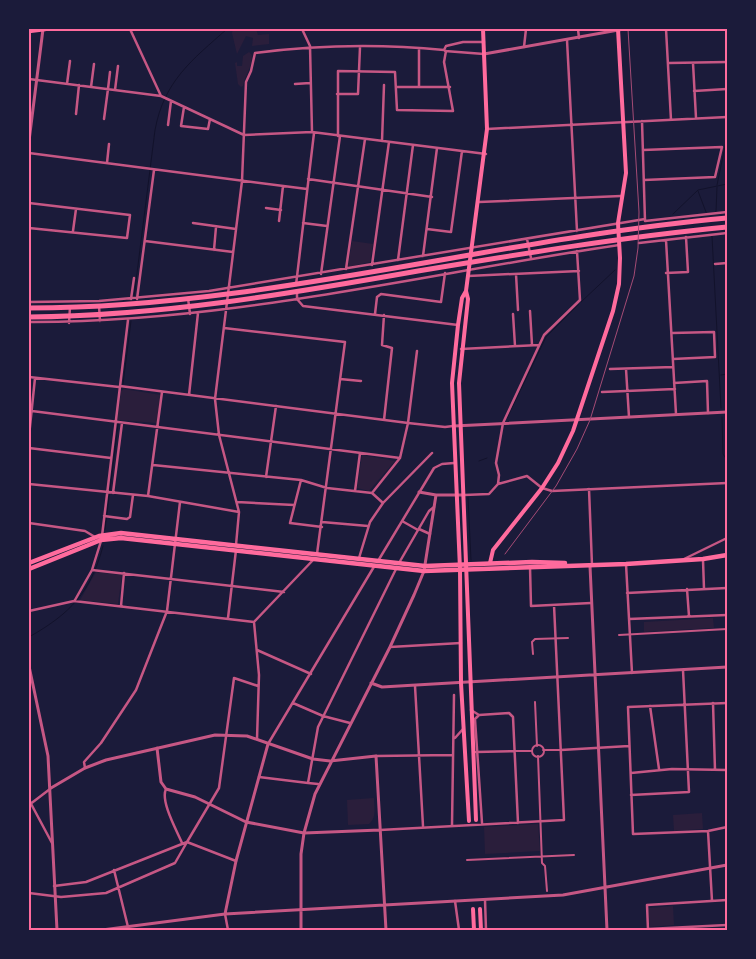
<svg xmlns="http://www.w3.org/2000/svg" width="756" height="959" viewBox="0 0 756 959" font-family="'DM Sans',sans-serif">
	<rect width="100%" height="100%" fill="#1b1b3a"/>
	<path fill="#2a1e3b" d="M233,29h23l2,6 11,-1v10l-17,2 1,-8 -7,-2 -9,18 -5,-21z
		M249,52l3,3c0,13 -7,20 -9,31l-2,1 -3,-3 -3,-21 2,-1v4h5l1,-10z
		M352,241l21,3 -3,18 -22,5z
		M124,389l37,6 -4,28 -40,-3 4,-29z
		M362,455l33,6 -26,30 -12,-3z
		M96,572l26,3 -4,29 -38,-4z
		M713,618l1,10 -70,4v-10z
		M374,798c0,10 3,19 -5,26l-21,1 -1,-25z
		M702,813l1,16 -29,2 -1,-16z
		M538,824l2,27 -55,3 -1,-27z
		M673,906l1,19 -24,2 -2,-19z"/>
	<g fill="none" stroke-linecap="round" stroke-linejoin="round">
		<path stroke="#12122b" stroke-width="1" d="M717,185l10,-48
			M698,191l8,21
			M716,212l1,-25
			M673,214l25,-24 29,-6
			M725,235l2,2
			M712,236l9,172
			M134,297l21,-167c9,-49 37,-70 72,-101
			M581,302l34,-32
			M721,375l6,-1
			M123,384l8,-63
			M722,417l1,37 4,6
			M507,418l39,-81 33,-33
			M479,461l8,-3
			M468,497l3,63
			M105,529l13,-105
			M29,637c41,-23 62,-45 74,-91"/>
		<path stroke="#c65784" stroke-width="2" d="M619,635l108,-6
			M533,654l-1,-12 3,-3 33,-1
			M535,702l2,44
			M532 751a6 6 0 1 1 12 0a6 6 0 1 1-12 0Z
			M543,750h18
			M515,751h17
			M538,756l4,107 3,3 2,25
			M467,860l107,-5"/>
		<path stroke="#c65784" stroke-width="2.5" d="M130,29l31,67
			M302,29l8,17 2,86
			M578,29l1,9
			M666,29l5,91
			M567,40l10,191
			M524,47l2,-18
			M445,51l39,3
			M669,63l58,-1
			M693,63l3,55
			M29,79l132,17 83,39 68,-3 174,22
			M67,84l3,-23
			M295,84l15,-1
			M419,86v-38
			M91,87l3,-23
			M396,87h54
			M108,89l2,-17
			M115,90l3,-24
			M694,91l33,-2
			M337,94h21l2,-47
			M184,107l-3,19 27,3 2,-10
			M76,114l3,-29
			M104,119l4,-30
			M642,121l3,100 82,-9
			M168,125l3,-24
			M487,129l240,-12
			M338,136v-65l57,1 2,38 56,1 -9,-49 2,-11
			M382,141l2,-56
			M643,150l79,-3 -7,30 -71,3
			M29,153l278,36
			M107,163l2,-19
			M308,179l124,18
			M479,202l142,-6
			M29,203l101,12 -3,23 -98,-10
			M266,208l15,2
			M279,221l4,-35
			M193,223l43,6
			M303,223l24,3
			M427,229l24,3 11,-81
			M73,231l3,-22
			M527,239l4,19
			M666,240l10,174
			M145,241l88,11
			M639,243l88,-10
			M214,250l2,-23
			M423,256l14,-108
			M398,260l15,-115
			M715,264l12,-1
			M372,265l17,-123
			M346,269l19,-130
			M666,273l22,-1 -2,-35
			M321,274l19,-138
			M516,274l2,36
			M468,276l111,-5
			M296,285l18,-152
			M297,291v8l6,7 155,19
			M188,298l2,16
			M131,299l3,-21
			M137,299l17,-129
			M29,302l70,-1 110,-10 436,-72
			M99,306l1,15
			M530,311l2,34
			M375,314l2,-17 4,-3 60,8 4,-29
			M513,314l2,32
			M29,322c199,1 394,-48 590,-77
			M69,323l1,-16
			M224,328l121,14 -28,212
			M672,333l42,-1 1,25 -42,2
			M461,349l78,-4
			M610,369l63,-2
			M626,369l3,48
			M29,377l90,10
			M340,379l21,2
			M674,383l33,-2 1,32
			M120,386l288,37 37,4 8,-1
			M602,392l73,-3
			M189,395l9,-82
			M32,411l368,47
			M384,420l8,-72 -10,-3 2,-30
			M29,436l6,-58
			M29,448l82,10
			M153,465l148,15 26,8 45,5 28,-35 8,-35 9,-72
			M266,477l10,-71
			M301,480l-11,43 32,4
			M29,484l119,12 91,16
			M498,484l1,-9 -3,-12 7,-40 41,-88 36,-35 -3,-49
			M589,489l3,76
			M355,491l5,-38
			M113,493l9,-70
			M464,495l25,-1 9,-10 29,-8 15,12 10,3 175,-8
			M148,496l14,-104
			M237,502l57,3
			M383,503l49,-50
			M104,516l23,3 3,-2 3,-22
			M402,521l16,9
			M322,522l46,4
			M29,523l56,8 10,6
			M419,529l11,5
			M102,536l26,-216
			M236,545l3,-33 -20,-77 -4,-36 27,-218 4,-99 5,-11 4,-18c62,-8 127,-9 189,-3l2,-4 17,-4h21
			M359,558l11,-36 13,-19 -11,-10
			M684,559l43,-21
			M703,560l1,29
			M378,561l56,-93 8,-4 12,-1
			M399,563l30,-52 5,-4
			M626,564l6,109
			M530,567l1,39 60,-3
			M92,570l192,22
			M687,589l2,27
			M627,593l100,-5
			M75,600l17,-30 9,-29
			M121,606l3,-33
			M29,611l45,-10 180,21 60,-63
			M228,618l8,-68
			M629,619l98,-4
			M254,622l5,53 -2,64
			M390,647l71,-4
			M257,650l54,24
			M415,686l8,140
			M293,703l30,13 27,7
			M713,703l2,67
			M727,703l-99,4 5,127 75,-3 19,-4
			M650,706l9,63
			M471,710l8,5 30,-2 4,4 5,106
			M479,715l-4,4 7,104
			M455,738l8,-9
			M268,744l107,-179
			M561,750l68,-4
			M476,752l39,-1
			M376,756l76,-1
			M85,768l-1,-6 17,-19 35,-53 31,-79 13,-109
			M631,773l41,-4 55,1
			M259,777l49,6 10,-56 79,-160
			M308,783l10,1
			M166,789c-6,12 11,42 16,54
			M631,795l58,-3 -6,-122
			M29,800l23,43
			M29,805l21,-16
			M452,825l2,-130
			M380,830l184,-10 -10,-215
			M708,831l4,70
			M114,870l14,57
			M54,886l32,-4 101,-40 32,-54 15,-110 24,8
			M29,893l32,4 45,-4 69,-30 12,-21 49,19
			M485,900l1,30
			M455,901l4,29
			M225,914l3,16
			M648,929l79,-4
			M648,930l-1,-25 80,-5"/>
		<path stroke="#c65784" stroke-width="3" d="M484,54l140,-25
			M29,141l14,-112
			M454,426l273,-14
			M419,492l17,3h27
			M590,566l17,364
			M29,666l19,90 9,174
			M371,683l11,4 345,-20
			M157,748l4,34 5,7 29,8 51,25 58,11 76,-3
			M51,788l34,-20 21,-8 109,-25 32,1 66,23 17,2 46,-5 10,174
			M225,914l11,-53 32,-117
			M102,930l123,-16 338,-19 164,-30
			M301,930v-76l3,-21 11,-39 75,-147 24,-52 10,-24 12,-76"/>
		<path stroke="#ff6b9d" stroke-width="4" d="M466,291l-4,7 -4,27 -6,58 8,186 1,114 8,138
			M490,563l3,-13 49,-62 16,-25 15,-32 40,-120 6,-27 1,-26 -2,-35 8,-50 -8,-144
			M476,820l-17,-437 9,-84 -2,-8 21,-162 -4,-100
			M473,909l1,21
			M480,909l1,21"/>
		<path stroke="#ff6b9d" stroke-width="4.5" d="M29,31l16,-2
			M29,563l70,-27 22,-3 304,33 107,-4 33,1
			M29,569l72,-29 20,-2 303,33 202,-7 77,-5 24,-4"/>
		<path stroke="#ff6b9d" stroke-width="5" d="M29,308c234,0 465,-69 698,-90
			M29,317c131,-1 259,-23 389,-46 102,-17 205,-34 309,-44"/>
		<path stroke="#a44b75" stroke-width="1" d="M505,554l51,-68 21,-37 13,-29 44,-144 4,-28 1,-36 -11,-183"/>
	</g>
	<rect width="756" height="959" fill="none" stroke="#1b1b3a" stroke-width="60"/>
	<rect x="30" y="30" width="696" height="899" fill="none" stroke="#ff6b9d" stroke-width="2"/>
</svg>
